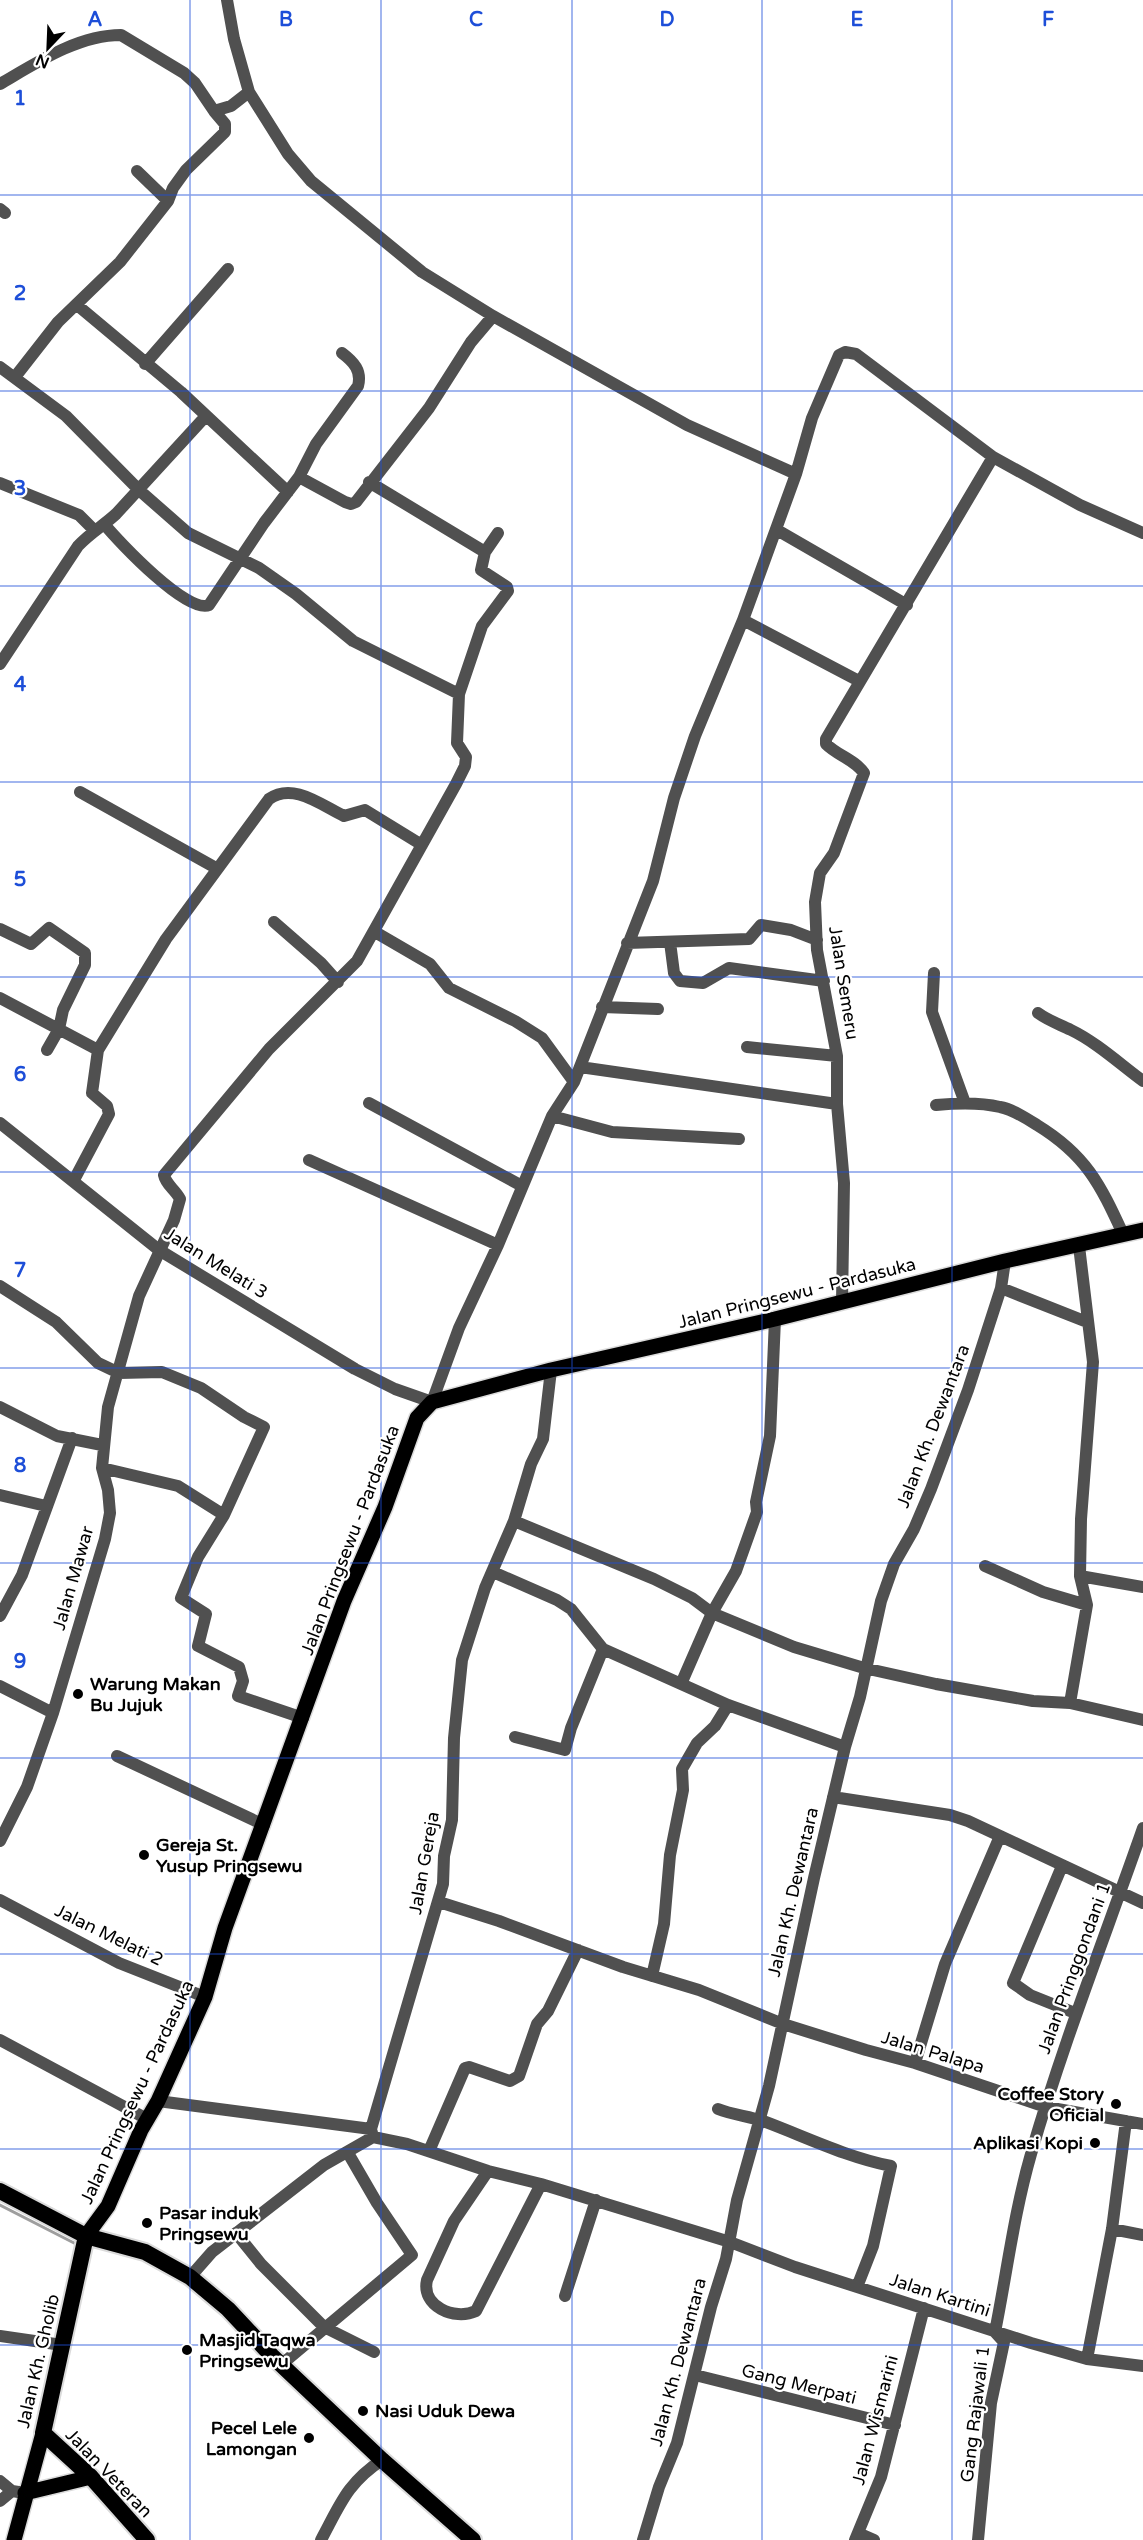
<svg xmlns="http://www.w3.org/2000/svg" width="1143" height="2540" viewBox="0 0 1143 2540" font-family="'Varela Round',sans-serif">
	<rect width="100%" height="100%" fill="#fff"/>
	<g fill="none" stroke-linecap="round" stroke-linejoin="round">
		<path stroke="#9e9e9e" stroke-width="3" d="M0,2205l76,39"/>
		<defs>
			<path id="primary" d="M86,2236l22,-30 33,-76 17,-29 47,-104 20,-69 119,-327 41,-94 32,-89 15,-16 119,-32 224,-51 230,-58 138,-31
				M25,2493l66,-16
				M14,2540l29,-107"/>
			<path id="trunk" d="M0,2191l86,45 59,16 45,25 38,32 44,47 110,104 91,80
				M86,2236l-43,197 48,44 56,63"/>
		</defs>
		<use href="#primary" stroke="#dbdbdb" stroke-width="18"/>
		<use href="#trunk" stroke="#dbdbdb" stroke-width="20"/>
		<path stroke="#505050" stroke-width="12" d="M227,0l7,39 15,53 39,62 23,27 111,91 71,44 194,109 109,49
			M0,84c36,-21 78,-49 121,-49l63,38 11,10 19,28
			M137,171l31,30
			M0,209l5,4
			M77,305l104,87 107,100
			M145,364l83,-95
			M0,367l66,49 73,74 49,43 71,35 37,26 57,47 106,53
			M15,377l43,-55 62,-60 48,-61 5,-13 13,-18 39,-38v-8l-11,-13 17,-5 18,-14
			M299,477l46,25 6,2 5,-2 73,-94 42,-66 22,-26
			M369,482l116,70
			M0,483l79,32 14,14
			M105,525c14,17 83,90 104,80l55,-82 35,-46 17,-33 42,-58c4,-15 -4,-24 -16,-33
			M777,530l130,75
			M743,620l116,61
			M0,664l78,-118c12,-13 25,-20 38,-32l89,-97
			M80,792l136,76
			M274,922l47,41 17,19
			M0,929l31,15 18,-16 36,25v12l-22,45 -4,19 -12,21
			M375,932l55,32 19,24 66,33 27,17 32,44
			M670,942l4,31 6,8 23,2 26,-15 95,13
			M627,943l122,-4 12,-14 30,5 26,10
			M934,973l-2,39 33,91
			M0,998l98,52
			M602,1007l56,2
			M1038,1013c11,8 21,11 33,17 25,12 49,34 72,51
			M747,1047l90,9
			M580,1067l257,37
			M369,1103l153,83
			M936,1105c21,-2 43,-3 64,2 12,2 26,11 37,18 49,30 63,59 86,109
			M552,1116l60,16 127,7
			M309,1160l189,85
			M74,1180l35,-66 -2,-8 -15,-13 6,-43 68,-111 103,-140c24,-17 52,6 75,17l21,-6 57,35
			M0,1286l56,36 42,41 21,10 43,-1 39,16 43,29 20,10 -40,88 -26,42 -17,41 25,16 -8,32 41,21 4,14 -5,15 65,22
			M1001,1288l86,34
			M842,1302l2,-119 -7,-79v-48l-20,-106 -2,-48 5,-29 14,-20 30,-80c-10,-14 -26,-17 -38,-29v-5l167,-282
			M432,1402l27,-74 39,-83 54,-129 22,-34 79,-201 21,-83 21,-62 48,-116 53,-146 16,-56 27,-63 6,-3 11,2 137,103 87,48 63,28
			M0,1407l57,29 45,9
			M102,1468l76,18 46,29
			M0,1495l46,11
			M514,1521l140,58 38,19 20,15 82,34 70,21 72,16 97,17 37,2 73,17
			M985,1566l58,26 44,13
			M493,1572l64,28 14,9 32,40 125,56 117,42
			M1080,1576l63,11
			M0,1616l22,-41 50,-137
			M681,1684l31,-71 24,-42 21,-59 -1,-10 14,-66 5,-117
			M0,1686l53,27
			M1070,1703l17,-98 -7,-29 1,-57 12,-157 -14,-116
			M515,1737l50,13 6,-22 32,-79
			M117,1756l147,69
			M833,1797l117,18 18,6 175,82
			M0,1841l27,-54 26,-74 52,-174 5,-26 -2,-23 -6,-22 6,-61 31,-111 35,-76 6,-21c-5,-10 -14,-14 -16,-24l105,-126 88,-88 99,-177 9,-18 1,-9 -9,-14 2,-49 23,-68 26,-35 -1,-4 -26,-17 4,-18 13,-19
			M1062,1866l-49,117 17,12 45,18
			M0,1900l119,63 86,34
			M439,1902l60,19 124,46 76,23 84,34 83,26 49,13 131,44 97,17
			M652,1976l12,-52 6,-69 13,-65 -1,-21 15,-26 18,-17 13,-21
			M0,2040l147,79
			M915,2063l30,-99 55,-128
			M158,2101l213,28
			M718,2109c15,6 31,7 45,12 43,16 83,36 128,45l-18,80 -16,41
			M373,2137l34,7 81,27 53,13 189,58 65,25 236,76 56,16 56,7
			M373,2137l-2,-8 72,-245 1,-28 8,-36 2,-82 8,-78 23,-72 29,-67 17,-57 12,-25 8,-69
			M429,2151l36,-83 4,-1 41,14 9,-5 18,-52 11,-13 30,-61
			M488,2171l-34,50 -27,59c-6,26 27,41 49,31l65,-127
			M1112,2229l31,6
			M236,2233l25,31 63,63 50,25
			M190,2277l22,-25 112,-87 49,-28
			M565,2296l31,-96
			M0,2336l62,9
			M1087,2359l25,-130 14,-108
			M282,2364l130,-109 -35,-52 -29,-50
			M695,2375l200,50
			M858,2533l16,7
			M321,2540c19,-35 26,-57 61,-80
			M643,2540l16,-53 18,-44 34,-136 15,-48 11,-59 32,-114 45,-208 31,-131 15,-50 21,-96 13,-37 20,-35 17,-40 37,-99 33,-102 4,-27
			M855,2540l26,-63 43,-169
			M978,2540l13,-137 13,-61 -9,-10c12,-60 19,-119 36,-178 32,-111 74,-217 112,-326"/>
		<path stroke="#505050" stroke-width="12" d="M0,1123l159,127 196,119 40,20 37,13
			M0,2481l12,10
			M0,2501l12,-10 13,2"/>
		<use href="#primary" stroke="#000" stroke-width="15"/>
		<use href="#trunk" stroke="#000" stroke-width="16"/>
	</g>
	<path fill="none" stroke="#1d4ed8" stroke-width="1.5" stroke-opacity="0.55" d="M190,0v2540M381,0v2540M572,0v2540M762,0v2540M952,0v2540M0,195h1143M0,391h1143M0,586h1143M0,782h1143M0,977h1143M0,1172h1143M0,1368h1143M0,1563h1143M0,1758h1143M0,1954h1143M0,2149h1143M0,2345h1143"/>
	<g fill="#000" stroke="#fff" stroke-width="2">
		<circle cx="78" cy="1694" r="6"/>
		<circle cx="144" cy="1855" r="6"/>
		<circle cx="1116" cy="2104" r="6"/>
		<circle cx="1095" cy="2143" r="6"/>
		<circle cx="147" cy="2223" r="6"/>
		<circle cx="187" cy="2350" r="6"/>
		<circle cx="363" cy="2411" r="6"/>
		<circle cx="309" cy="2438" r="6"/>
	</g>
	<g text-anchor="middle" stroke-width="4.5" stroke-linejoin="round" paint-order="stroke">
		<g font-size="18" fill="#000" stroke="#fff">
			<text transform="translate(844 983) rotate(81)" y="6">Jalan Semeru</text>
			<text transform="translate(216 1263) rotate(32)" y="6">Jalan Melati 3</text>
			<text transform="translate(797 1293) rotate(-14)" y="6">Jalan Pringsewu - Pardasuka</text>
			<text transform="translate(933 1426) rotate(-69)" y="6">Jalan Kh. Dewantara</text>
			<text transform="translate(350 1540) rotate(-69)" y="6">Jalan Pringsewu - Pardasuka</text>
			<text transform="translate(73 1578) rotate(-74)" y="6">Jalan Mawar</text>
			<text transform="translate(424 1863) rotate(-80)" y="6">Jalan Gereja</text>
			<text transform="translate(793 1892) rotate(-77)" y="6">Jalan Kh. Dewantara</text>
			<text transform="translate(109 1935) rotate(26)" y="6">Jalan Melati 2</text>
			<text transform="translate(1074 1968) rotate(-70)" y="6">Jalan Pringgondani 1</text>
			<text transform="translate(933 2052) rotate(17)" y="6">Jalan Palapa</text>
			<text transform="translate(137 2092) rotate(-65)" y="6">Jalan Pringsewu - Pardasuka</text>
			<text transform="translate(940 2295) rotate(18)" y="6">Jalan Kartini</text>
			<text transform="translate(38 2361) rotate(-77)" y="6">Jalan Kh. Gholib</text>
			<text transform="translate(678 2362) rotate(-75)" y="6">Jalan Kh. Dewantara</text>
			<text transform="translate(799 2384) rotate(14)" y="6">Gang Merpati</text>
			<text transform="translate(975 2414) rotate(-83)" y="6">Gang Rajawali 1</text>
			<text transform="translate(875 2420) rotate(-75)" y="6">Jalan Wismarini</text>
			<text transform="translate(109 2473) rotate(46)" y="6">Jalan Veteran</text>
		</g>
		<g font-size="18" font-weight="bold" fill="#000" stroke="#fff" text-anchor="start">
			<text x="90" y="1690">Warung Makan<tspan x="90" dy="21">Bu Jujuk</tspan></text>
			<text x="156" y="1851">Gereja St.<tspan x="156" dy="21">Yusup Pringsewu</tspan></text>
			<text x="1104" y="2100" text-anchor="end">Coffee Story<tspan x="1104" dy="21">Oficial</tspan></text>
			<text x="1083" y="2149" text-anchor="end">Aplikasi Kopi</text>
			<text x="159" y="2219">Pasar induk<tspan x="159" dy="21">Pringsewu</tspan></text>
			<text x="199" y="2346">Masjid Taqwa<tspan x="199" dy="21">Pringsewu</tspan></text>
			<text x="375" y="2417">Nasi Uduk Dewa</text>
			<text x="297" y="2434" text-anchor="end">Pecel Lele<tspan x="297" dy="21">Lamongan</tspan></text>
		</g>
	</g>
	<g font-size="20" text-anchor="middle" font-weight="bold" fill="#1d4ed8" stroke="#fff" stroke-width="4.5" stroke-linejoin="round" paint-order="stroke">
		<text x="95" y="26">A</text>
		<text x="286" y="26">B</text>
		<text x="476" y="26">C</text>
		<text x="667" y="26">D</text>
		<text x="857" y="26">E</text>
		<text x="1048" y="26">F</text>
		<text x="20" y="105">1</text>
		<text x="20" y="300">2</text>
		<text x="20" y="495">3</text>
		<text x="20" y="691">4</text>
		<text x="20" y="886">5</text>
		<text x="20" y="1081">6</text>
		<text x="20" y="1277">7</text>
		<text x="20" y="1472">8</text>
		<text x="20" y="1668">9</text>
	</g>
	<g transform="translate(48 48) rotate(203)" stroke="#ffffff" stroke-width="4.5" paint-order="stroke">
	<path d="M0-4.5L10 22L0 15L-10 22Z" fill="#000000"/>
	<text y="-9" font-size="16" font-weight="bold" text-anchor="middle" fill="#000000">N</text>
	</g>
</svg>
